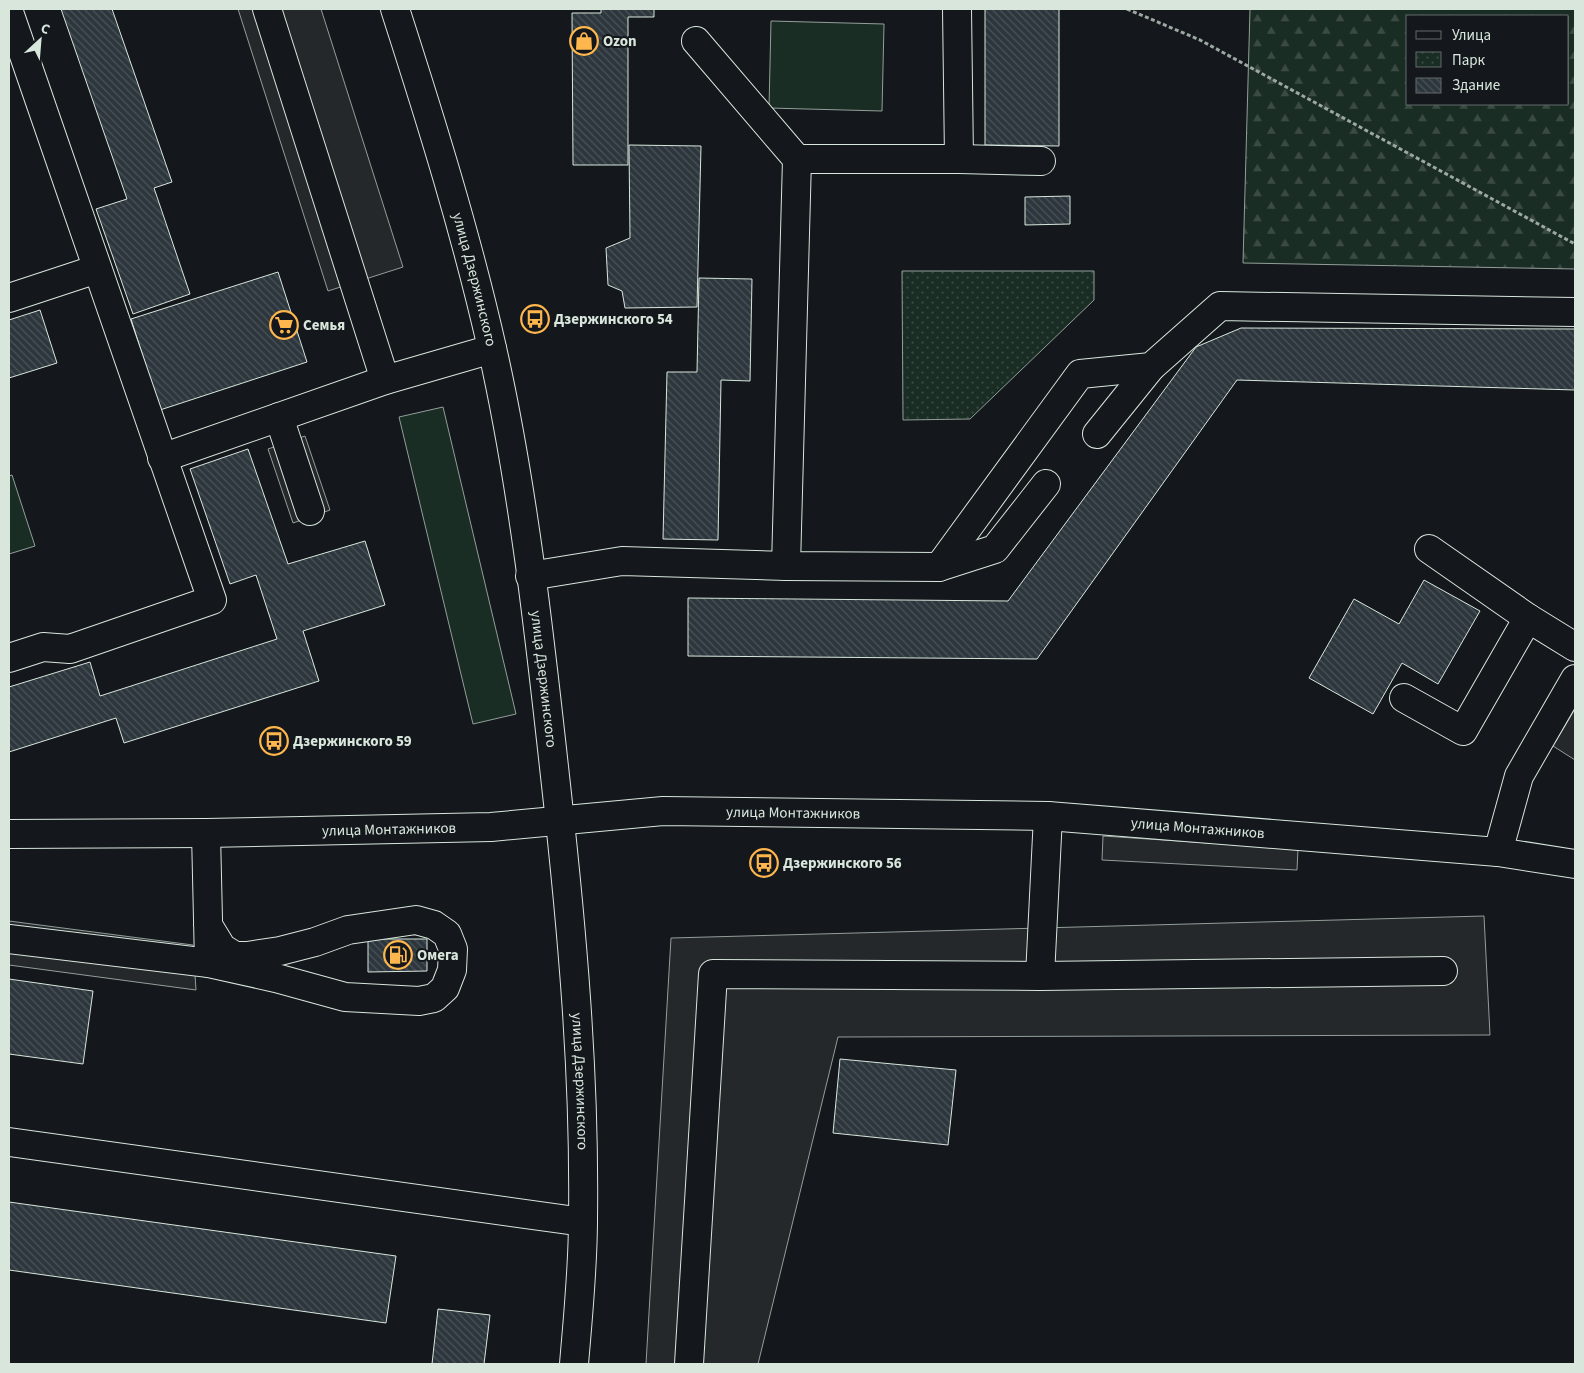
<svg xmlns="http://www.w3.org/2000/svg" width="1584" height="1373" viewBox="0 0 1584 1373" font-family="'Source Sans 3',sans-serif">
	<defs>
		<pattern id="forest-firs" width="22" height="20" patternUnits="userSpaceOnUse" patternTransform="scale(1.25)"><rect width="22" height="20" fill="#1a2d24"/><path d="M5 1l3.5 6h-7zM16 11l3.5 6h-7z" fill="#3b4b43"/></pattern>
		<pattern id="park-dots" width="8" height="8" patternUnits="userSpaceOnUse" patternTransform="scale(1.25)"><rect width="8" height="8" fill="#1a2d24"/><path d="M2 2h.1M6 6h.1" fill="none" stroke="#3b4b43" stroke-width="1.8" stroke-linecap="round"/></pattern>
		<pattern id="building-back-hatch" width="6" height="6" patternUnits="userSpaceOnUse" patternTransform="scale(1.25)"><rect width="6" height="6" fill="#2c363c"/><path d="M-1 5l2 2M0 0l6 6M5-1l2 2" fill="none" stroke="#4a5358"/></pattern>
	</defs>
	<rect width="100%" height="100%" fill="#14181c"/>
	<path fill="#1a2d24" stroke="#939e99" d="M771,21l113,3 -2,87 -113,-3z
		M443,407l73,307 -43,10 -74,-307z
		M12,475l23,71 -26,8v-78z"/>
	<path fill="url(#forest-firs)" stroke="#939e99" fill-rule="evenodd" d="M1250,9h325v260l-332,-6zM1408,16h160v88h-160z"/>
	<path fill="url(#park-dots)" stroke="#939e99" d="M902,271h192v29l-124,119 -67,1z"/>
	<path fill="#24282b" stroke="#939e99" d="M238,9h83l82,258 -75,24z
		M305,436l25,74 -37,13 -25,-74z
		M1575,709v51l-22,-14z
		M1103,836l195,13 -1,21 -195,-10z
		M1484,916l6,119 -652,2 -80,327h-112l25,-426z
		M9,921l184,24 3,45 -187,-25z"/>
	<path fill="url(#building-back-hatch)" stroke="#d8e6dc" d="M61,9h51l60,173 -18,6 36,106 -57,20 -37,-105 31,-10z
		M601,9h53v8h-26v148h-55l-1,-152h29z
		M985,9h74v137l-74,-1z
		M629,145l72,1 -4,161 -72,1 -3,-17 -14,-6 -2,-37 24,-10z
		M1070,196v28l-45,1v-28z
		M278,272l29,90 -147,48 -29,-91z
		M699,278l53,1 -2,102 -29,-1 -3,160 -55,-1 4,-167h30z
		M40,310l17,53 -48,15v-58z
		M1241,328l334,1v61l-338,-10 -200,279 -349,-3v-58l320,3 188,-254z
		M248,449l40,115 77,-23 20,64 -82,26 16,50 -195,62 -8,-25 -107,34v-65l81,-25 10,34 177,-57 -21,-64 -26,9 -40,-115z
		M1424,580l56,31 -42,73 -36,-21 -29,51 -64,-36 45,-79 45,25z
		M368,939h59v32l-59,1z
		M9,979l84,12 -10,73 -74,-10z
		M840,1059l116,11 -8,75 -115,-12z
		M9,1202l387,54 -10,67 -377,-53z
		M438,1309l52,6 -6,49h-52z"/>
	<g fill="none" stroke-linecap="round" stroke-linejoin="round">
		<defs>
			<g id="minor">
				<path d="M267,9l118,371"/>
				<path id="s1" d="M395,9c36,112 71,224 97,339 32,142 48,292 64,437 16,144 29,289 27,434 0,49 -5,97 -9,145"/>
				<path d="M957,9l2,150"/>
				<path d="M9,12l203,588 -142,49 -27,-2 -34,11"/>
				<path d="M696,41l101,118 -11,407"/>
				<path d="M797,159h162l82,2"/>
				<path d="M9,298l88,-29"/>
				<path d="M279,417l31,94"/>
				<path d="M1097,434l54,-67"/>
				<path d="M162,458l223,-78 107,-31"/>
				<path d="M1429,549l99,69 47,29"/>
				<path d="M939,567l141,-193 71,-7 69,-61 355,6"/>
				<path d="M530,576l92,-15 164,5 153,1 56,-18 51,-65"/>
				<path d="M1404,698l59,33 65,-113"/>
				<path d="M206,833l3,130 67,15 69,19 74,4 15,-3 11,-10 7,-18 1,-21 -6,-15 -13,-9 -18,-5 -68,10 -33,12 -35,9 -33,5h-12l-13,-8 -14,-23"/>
				<path id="s2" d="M9,834l197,-1 285,-6 172,-16 385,5 450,36 77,12"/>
				<path d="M1498,852l21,-76 56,-97"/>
				<path d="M9,939l200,24"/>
				<path d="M1040,976l403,-5"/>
				<path d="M9,1142l574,80"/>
				<path d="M689,1364l24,-390 327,2 8,-160"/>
			</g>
		</defs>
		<use href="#minor" stroke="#d8e6dc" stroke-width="30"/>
		<path stroke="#9da8a2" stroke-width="3" stroke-dasharray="4 2.5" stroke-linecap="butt" d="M1127,9l73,31 375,204"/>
		<use href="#minor" stroke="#14181c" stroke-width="28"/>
	</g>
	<defs>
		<symbol id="shop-ring" viewBox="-11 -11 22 22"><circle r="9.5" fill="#14181c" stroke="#ffb74d" stroke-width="1.5"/><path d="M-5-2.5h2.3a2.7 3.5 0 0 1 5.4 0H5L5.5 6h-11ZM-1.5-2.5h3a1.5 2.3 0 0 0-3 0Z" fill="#ffb74d"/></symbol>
		<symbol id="bus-ring" viewBox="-11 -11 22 22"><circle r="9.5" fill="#14181c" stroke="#ffb74d" stroke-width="1.5"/><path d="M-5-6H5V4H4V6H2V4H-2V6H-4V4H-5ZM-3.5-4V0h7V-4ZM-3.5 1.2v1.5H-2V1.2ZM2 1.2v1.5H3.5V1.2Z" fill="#ffb74d"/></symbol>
		<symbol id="supermarket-ring" viewBox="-11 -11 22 22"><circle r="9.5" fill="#14181c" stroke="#ffb74d" stroke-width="1.5"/><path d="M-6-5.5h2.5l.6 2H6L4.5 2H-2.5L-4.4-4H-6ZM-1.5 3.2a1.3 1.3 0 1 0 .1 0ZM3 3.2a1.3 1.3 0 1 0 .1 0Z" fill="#ffb74d"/></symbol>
		<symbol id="fuel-ring" viewBox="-11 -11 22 22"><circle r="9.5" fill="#14181c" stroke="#ffb74d" stroke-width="1.5"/><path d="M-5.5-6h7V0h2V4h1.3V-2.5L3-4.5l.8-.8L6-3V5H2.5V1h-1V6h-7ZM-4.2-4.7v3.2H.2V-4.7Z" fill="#ffb74d"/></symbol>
	</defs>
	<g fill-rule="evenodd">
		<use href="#shop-ring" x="568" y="25" width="32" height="32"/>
		<use href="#bus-ring" x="519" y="303" width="32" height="32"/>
		<use href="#supermarket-ring" x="268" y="309" width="32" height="32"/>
		<use href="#bus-ring" x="258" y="725" width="32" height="32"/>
		<use href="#bus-ring" x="748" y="847" width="32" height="32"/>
		<use href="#fuel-ring" x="382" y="939" width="32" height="32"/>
	</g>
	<g text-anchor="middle" stroke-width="4" stroke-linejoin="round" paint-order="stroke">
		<g font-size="15" font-weight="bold" fill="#d8e6dc" stroke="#14181c" text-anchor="start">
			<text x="603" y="46">Ozon</text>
			<text x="554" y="324">Дзержинского 54</text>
			<text x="303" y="330">Семья</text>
			<text x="293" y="746">Дзержинского 59</text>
			<text x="783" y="868">Дзержинского 56</text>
			<text x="417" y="960">Омега</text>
		</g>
		<g font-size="15" fill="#d8e6dc" stroke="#14181c">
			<text dy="5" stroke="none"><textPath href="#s1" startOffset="282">улица Дзержинского</textPath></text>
			<text dy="5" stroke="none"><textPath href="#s1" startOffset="688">улица Дзержинского</textPath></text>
			<text dy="5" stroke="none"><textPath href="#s2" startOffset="785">улица Монтажников</textPath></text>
			<text dy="5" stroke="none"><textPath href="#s2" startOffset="1190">улица Монтажников</textPath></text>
			<text dy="5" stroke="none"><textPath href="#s2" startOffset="380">улица Монтажников</textPath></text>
			<text dy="5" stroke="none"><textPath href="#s1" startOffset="1092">улица Дзержинского</textPath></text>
		</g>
	</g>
	<rect width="1584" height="1373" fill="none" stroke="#d8e6dc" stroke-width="20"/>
	<rect x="1406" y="15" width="162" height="90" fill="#14181c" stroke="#626a69"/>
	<rect x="1416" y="31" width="25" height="8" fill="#14181c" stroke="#626a69"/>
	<text x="1452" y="40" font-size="15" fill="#d8e6dc">Улица</text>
	<rect x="1416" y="52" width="25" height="15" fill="url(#park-dots)" stroke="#626a69"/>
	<text x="1452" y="65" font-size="15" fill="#d8e6dc">Парк</text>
	<rect x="1416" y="78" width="25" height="15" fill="url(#building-back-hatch)" stroke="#626a69"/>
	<text x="1452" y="90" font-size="15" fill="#d8e6dc">Здание</text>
	<g transform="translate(40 40) rotate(26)" stroke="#14181c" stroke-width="4" paint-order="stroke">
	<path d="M0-4L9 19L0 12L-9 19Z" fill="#d8e6dc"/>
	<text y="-8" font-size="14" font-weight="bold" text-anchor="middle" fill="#d8e6dc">С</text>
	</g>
</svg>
